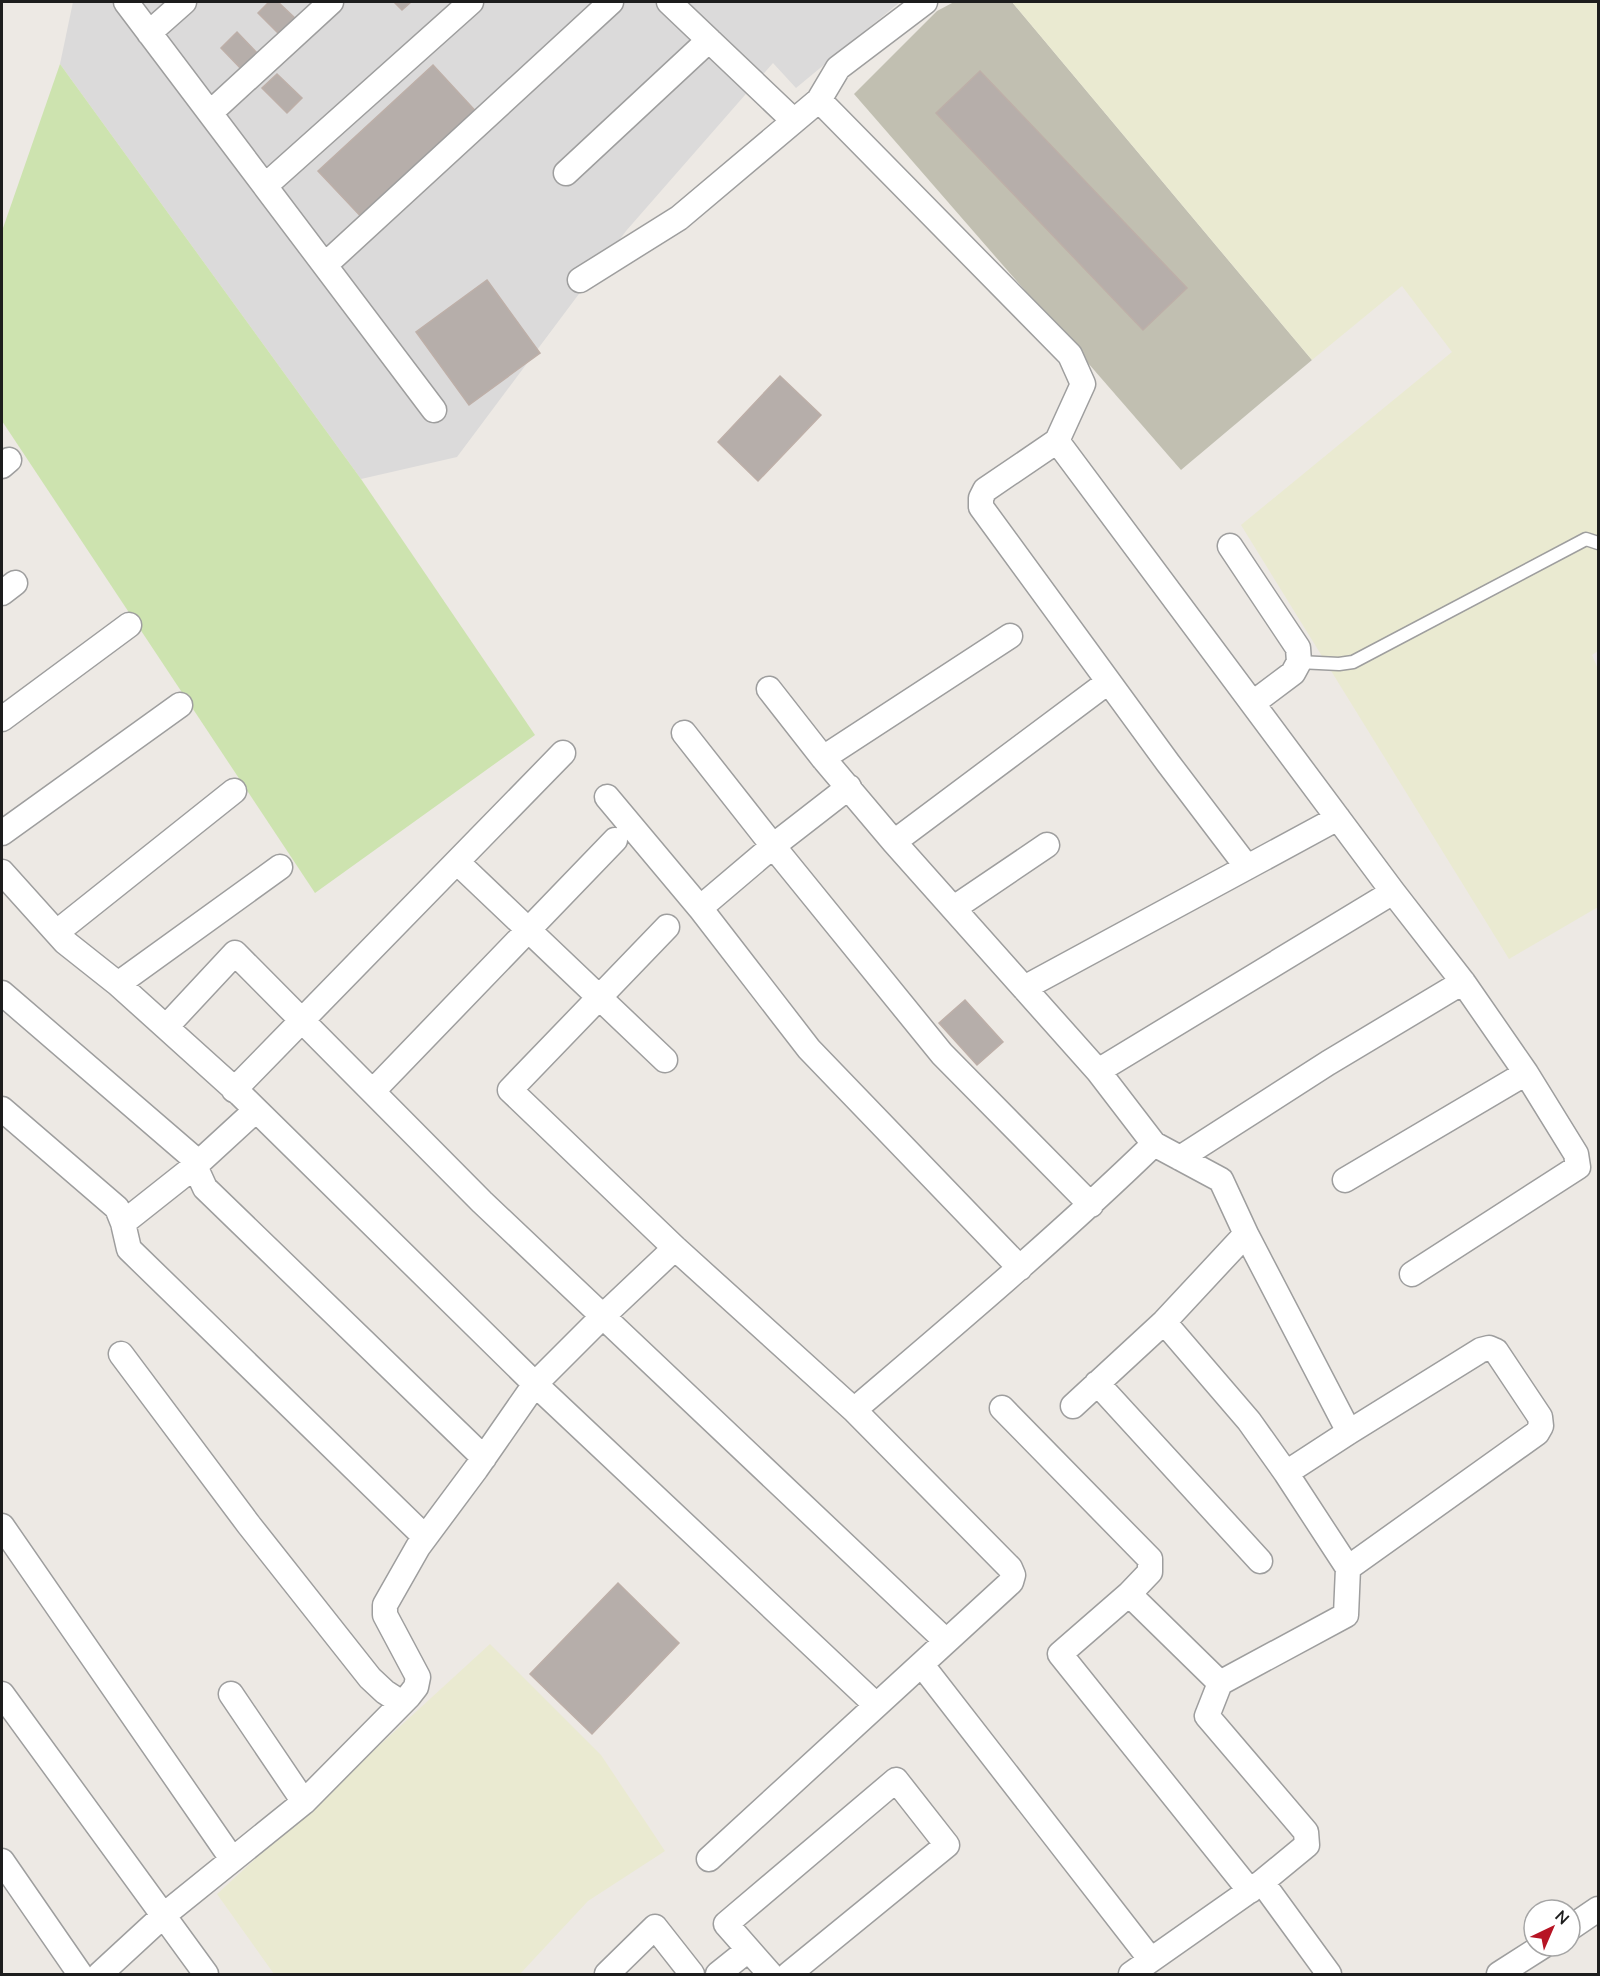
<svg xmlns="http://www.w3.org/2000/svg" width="1600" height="1976" viewBox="0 0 1600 1976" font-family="'Nunito Sans',sans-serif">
	<rect width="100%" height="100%" fill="#ede9e4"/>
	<path fill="#dbdada" d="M73,2h827l-104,86 -23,-25 -147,168 -169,226 -96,22 -301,-415z"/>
	<path fill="#c1bfb1" d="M954,2h58l300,358 -131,110 -327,-376 83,-83z"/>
	<path fill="#eaead1" d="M1012,2h586v649l-6,4 6,14v238l-89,52 -268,-434 211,-173 -50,-66 -90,74z
		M490,1644l111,111 64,96 -77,50 -68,73h-246l-57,-80z"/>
	<path fill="#cde3af" d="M60,64l301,415 174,256 -220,158 -313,-472v-190z"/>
	<path fill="#b6aeaa" stroke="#bdafa8" stroke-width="1.5" d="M269,2h9l19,18 -16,16 -23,-23z
		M394,2h17l-9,8z
		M237,32l24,25 -16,16 -24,-25z
		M433,65l48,52 -114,106 -49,-52z
		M980,71l207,217 -44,42 -207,-217z
		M277,74l25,24 -15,15 -25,-25z
		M487,280l53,73 -71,52 -53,-73z
		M780,376l41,39 -63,66 -40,-39z
		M965,1000l38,42 -26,23 -38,-42z
		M618,1583l61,60 -87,91 -62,-60z"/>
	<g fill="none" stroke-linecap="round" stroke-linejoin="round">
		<defs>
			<path id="lane" d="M1299,662l40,2 14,-2 233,-123 12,4"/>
			<path id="street" d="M126,2l308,408
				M669,2l125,119
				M149,33l35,-31
				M819,100l251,255 13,29 -26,57 -72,49 -4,8v9l187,256 79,104
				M210,113l121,-111
				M566,173l143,-133
				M265,186l206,-184
				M325,265l286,-263
				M580,280l99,-62 140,-118 19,-32 87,-66
				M1057,441l336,451 70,90 63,91 50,81 2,13 -166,107
				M2,466l7,-6
				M1230,546l68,102 1,14 -6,11 -40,30
				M2,593l13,-10
				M769,689l54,69 71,84 204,229 56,73
				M2,719l127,-94
				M684,733l89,113 169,208 149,151
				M823,758l187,-122
				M607,797l93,111 109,141 211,219
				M2,833l178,-128
				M894,842l214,-160
				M457,862l208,198
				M2,872l63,70 53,42 122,110 295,290 341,321
				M700,908l73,-62 76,-59
				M954,908l93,-63
				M667,927l-157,163 165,158 179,162c102,-87 204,-173 300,-266l67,36 25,54 103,198
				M57,932l177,-141
				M118,984l162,-117
				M1024,988l314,-170
				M2,993l188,162 15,33 279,270
				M166,1027l69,-74 247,249 464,439
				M1098,1071l295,-179
				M234,1090l329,-337
				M373,1091l242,-251
				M2,1109l115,99 6,15 6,26 296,288
				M1180,1158l148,-95 135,-81
				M1345,1180l181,-107
				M123,1223l72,-57 61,-56
				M121,1354l128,171 121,153 15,14 17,11
				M1097,1383l163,178
				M1073,1406l91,-84 82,-88
				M1002,1408l148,151v13l-21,22 91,89
				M1286,1473l63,-41 132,-82 8,-2 7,3 44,66 1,9 -4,7 -189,135
				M2,1526l230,333
				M1129,1594l-69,60 190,237
				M922,1665l229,295
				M2,1694l204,280
				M231,1694l73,108
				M709,1859l302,-277 2,-7 -3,-7 -156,-158
				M2,1861l78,113
				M1262,1882l67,92
				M1570,1928l28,-19
				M100,1974l64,-59 140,-113 105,-106 7,-9 2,-10 -33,-62v-10l33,-58 58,-78 59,-85 68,-68 72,-68
				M607,1974l48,-47 37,47
				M718,1974l30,-24
				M770,1974l-44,-50 170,-144 51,65 -158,129
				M1131,1974l131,-92 45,-37 -1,-13 -99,-116 13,-33 126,-68 2,-47 -62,-95 -37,-52 -85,-99
				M1499,1974l44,-28"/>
		</defs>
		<use href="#lane" stroke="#9e9e9e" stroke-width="15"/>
		<use href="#street" stroke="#9e9e9e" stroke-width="27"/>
		<use href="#lane" stroke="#fff" stroke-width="12"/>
		<use href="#street" stroke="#fff" stroke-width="24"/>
	</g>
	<rect width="1600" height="1976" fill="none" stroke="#1d1d1d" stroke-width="6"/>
	<g transform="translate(1552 1928) rotate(44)"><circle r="28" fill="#ffffff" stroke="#a5a5a5" stroke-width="1.5"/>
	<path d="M0-4.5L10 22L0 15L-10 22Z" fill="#b71424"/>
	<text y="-9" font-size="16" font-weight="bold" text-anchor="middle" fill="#1d1d1d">N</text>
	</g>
</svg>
